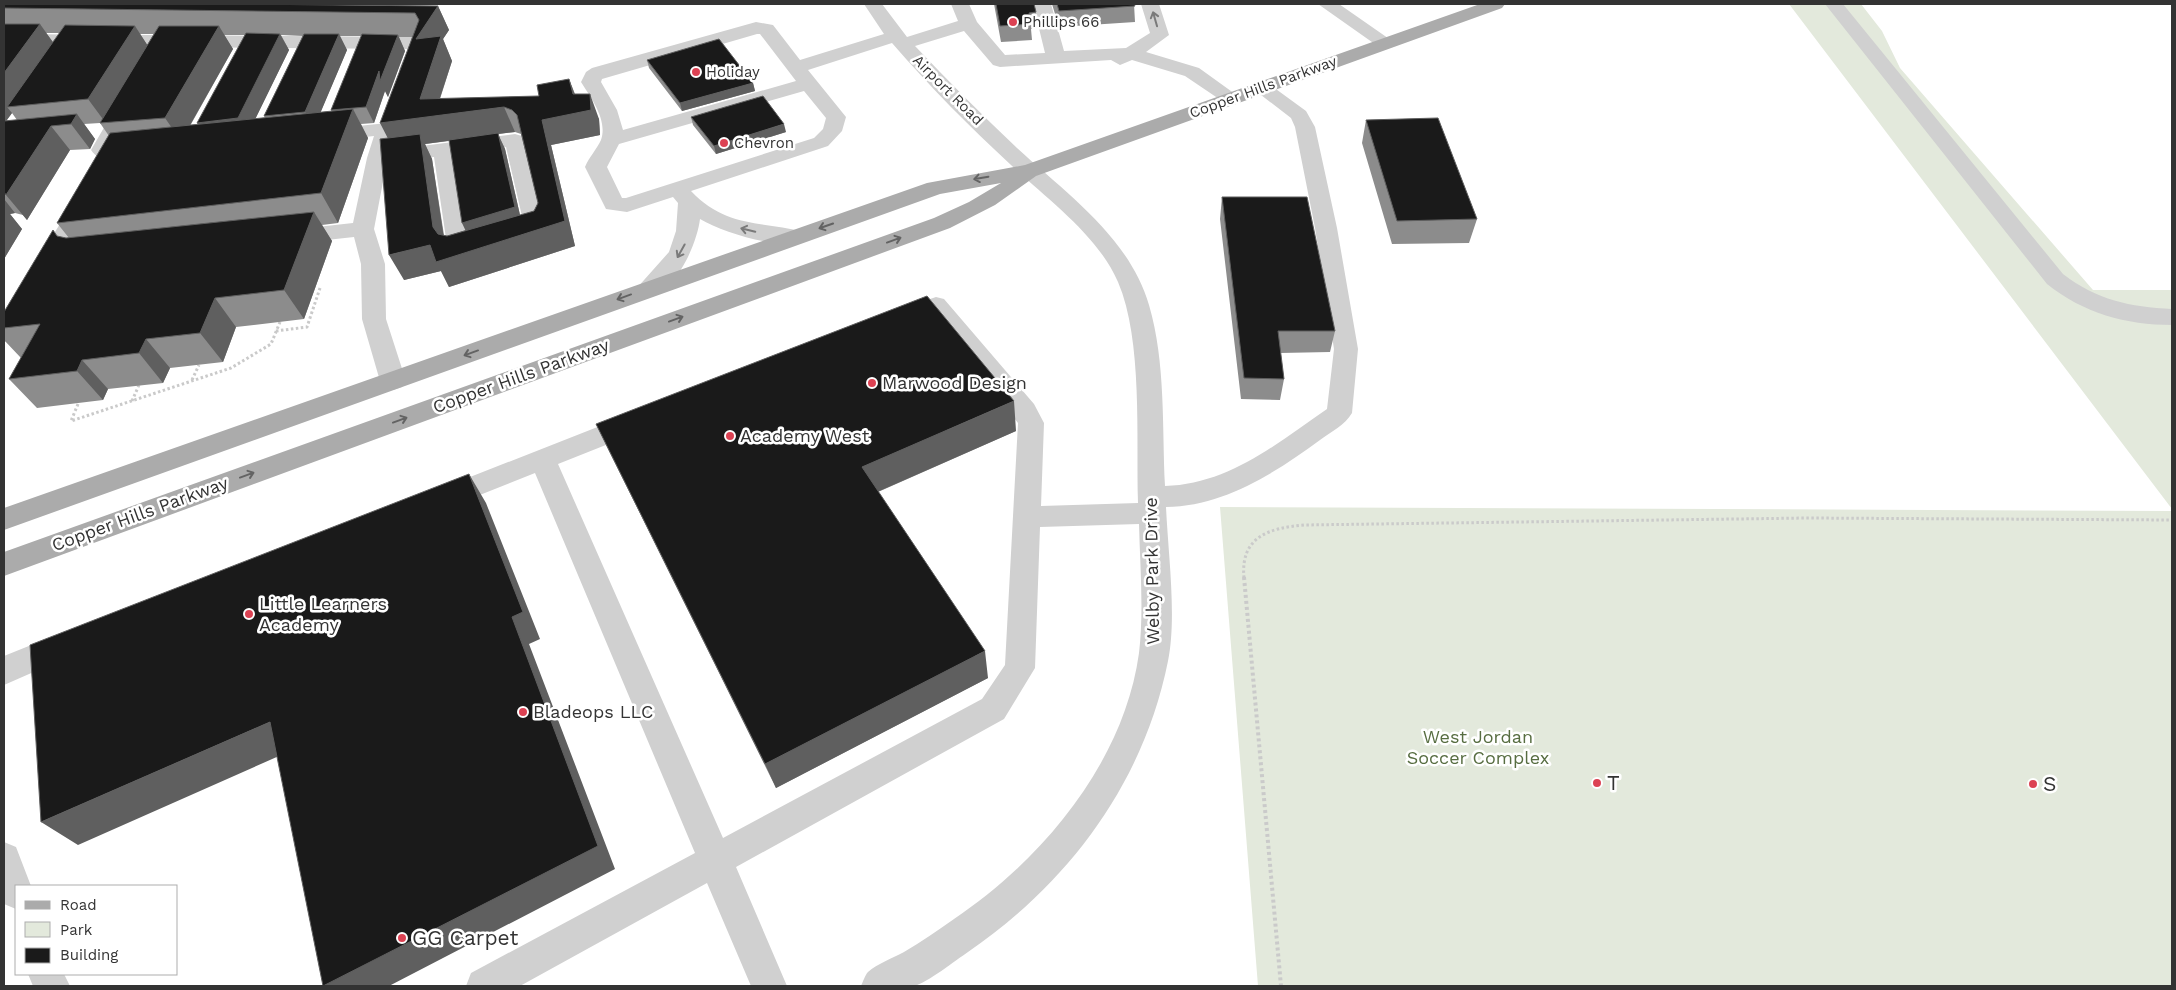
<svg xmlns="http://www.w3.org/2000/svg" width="2176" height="990" viewBox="0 0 2176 990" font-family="'Work Sans',sans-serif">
	<rect width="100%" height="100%" fill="#fff"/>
	<path fill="#e3e9dc" d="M1789,4h72l21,27 18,37 193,222h79v219z
		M1220,507l952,4v475h-914z"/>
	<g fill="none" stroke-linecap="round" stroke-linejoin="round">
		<path stroke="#cacaca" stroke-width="3" stroke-dasharray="2.5 2.5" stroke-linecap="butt" d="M276,331l31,-4 13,-39
			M192,380l7,-15
			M132,401l7,-16
			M78,404l-7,17 160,-53 40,-24 9,-22
			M1244,578c-4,-42 26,-50 60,-53l503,-7 365,2"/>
		<path stroke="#cacaca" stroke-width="4" stroke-dasharray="3 3" stroke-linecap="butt" d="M1244,577l37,409"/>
		<path fill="#d0d0d0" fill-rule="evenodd" d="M864,4h18l25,33 51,-16 -7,-17h18l8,18 28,33 40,-2 -12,-49h18l13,47 62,-3 24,-15 -9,-29h18l10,31 -23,17 53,16 43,31 -3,4h-14l-40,-27 -53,-16 -12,5 -9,-5 -111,7 -7,-2 -29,-34 -49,15c33,35 67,69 102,102 50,46 112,89 132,157 17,58 13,122 16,181 62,-1 113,-43 162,-77l7,-60 -19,-121 -20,-101 -4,-9 -39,-30 3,-4h14l37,27 9,16 22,101 21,121 -6,64c-7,12 -21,19 -32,27 -45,33 -96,66 -154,67 2,45 11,111 2,154 -24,121 -99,222 -200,291 -12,8 -41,31 -54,34 -15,4 -37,1 -53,0 2,-4 4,-11 7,-14 9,-8 25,-14 36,-20 17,-10 34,-22 50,-33 89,-60 170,-157 185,-266 5,-42 1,-87 0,-129l-99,3 -5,141 -31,51 -268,148 51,119h-36l-44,-103 -187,103h-54l5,-13 224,-120 -160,-380 -93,37 -10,-4 -4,-7 4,-7 196,-77 9,-2 9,2 4,7 -4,7 -88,35 165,374 259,-139 23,-34 13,-242 -86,-108 -31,11 -9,-2 -3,-6 3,-6 44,-15 8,2 90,105 10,19 -3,83 97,-3c-2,-64 5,-163 -20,-221 -21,-48 -70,-82 -107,-117 -41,-38 -82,-79 -119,-122l-84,27 38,47 -4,14 -14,15 -137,45c35,37 70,30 113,41l3,5 -3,5c-28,7 -80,-9 -104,-23 -3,26 -28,84 -60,75l-4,-5 33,-37 7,-21 2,-28 -5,-6 -46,15 -21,-3 -21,-42c4,-10 12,-18 16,-27 7,-20 -10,-42 -20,-58l5,-10 6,-4 164,-46 17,3 27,35 84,-26zM757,34h3l36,47 -173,49 -6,-20 -16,-28 1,-3zM804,91l22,27 -3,11 -9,9 -188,60h-4l-15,-31 12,-23z
			M1318,4h21l56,39 -2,4h-14z
			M1825,4h18l220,270c34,26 67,33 109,35v16c-46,0 -89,-12 -125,-41z
			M4,34l415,3 7,2 2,4 -12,31h-14l-3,-4 9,-21 -404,-3z
			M127,98l7,2 3,4 -24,44 9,8 -3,4c-10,3 -22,-1 -28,-10l29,-50z
			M387,123l7,2 3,4 -7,21 125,-16 7,2 3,4 22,89c-6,10 -26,14 -37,11l-3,-5 3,-5 14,-5 -18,-78 -52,7 15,88 8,-2 8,2 3,5 -3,5c-12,3 -22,8 -34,5l-3,-5 -14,-95 -47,4 -13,68 11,35 1,55 20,62 -4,6 -9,3 -9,-3 -4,-6 -18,-62 -1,-55 -7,-27 -64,7 -8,-2 -3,-5 3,-5 8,-2 63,-7 14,-65 7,-22 -45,5 -7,-2 -3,-4 3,-4 7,-2z
			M85,194l8,2 3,5 -83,139 -9,2v-27l70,-114 3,-5z
			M66,631l11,4 4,9 -4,9 -73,32v-29z
			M4,842l12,5 15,39h-15v23l-12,-5z
			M28,974h36l6,12h-37z"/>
		<path fill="#ababab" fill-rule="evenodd" d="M1480,4h25l-3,4 -466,168 -41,29 -45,23 -946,348v-24l930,-334 35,-16 32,-19 -61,11 -936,336v-22l923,-325 98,-18z"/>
	</g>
	<path fill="#8c8c8c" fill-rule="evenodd" d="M4,4l434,2 11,24 -6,9 9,22 -12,38 99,-3 30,-17 6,15 24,25 1,16 -49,10 24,101 -126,41 -8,-16 -37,9 -16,-142 24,-101h-13l6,14 -17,46 -3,-6 -11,32 -13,1 7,14 -30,85 -16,2 10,16 -28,78 -68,8 -13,35 -53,6 -7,15 -55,6 -5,11 -66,8 -28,-29 12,-21 -17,-18v-28l55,-75 7,1h3l-12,-15 52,-87 -9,-13 -16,1 11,15 -5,10 -20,1 -43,70 -4,-5 -8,-2 -5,1 12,15 -18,30zM46,33h14l-7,9zM140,34h14l-7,11zM224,35h21l-47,90 -8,1 43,-77zM281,35l22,1 -39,80 2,2 -11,1 34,-69zM340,36h22l-31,74 1,2 -12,1 27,-63zM12,113l5,7 -11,1zM515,132l6,2 17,69 -4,8 -14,4 -15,-66 -7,-15zM449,141l17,89 -19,6 -3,-1 -12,-76 -7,-15z
		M994,4h40l2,8 1,16 -6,1 1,11 -31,2z
		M1052,4h82l1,18 -76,5z
		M647,60l106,23 2,8 -73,20 -33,-43z
		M691,117l95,15 -70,22 -23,-29z
		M1366,120l111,99 -8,24 -77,1 -30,-101z
		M1222,197l113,134 -5,21 -50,1 4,26 -4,21 -39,-1 -21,-180z
		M596,424l420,7 -138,61 110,186 -212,110 -166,-335z"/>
	<path fill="#5f5f5f" d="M438,6l11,24 -6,9 9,22 -18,55 70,-9 11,25 -17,2 7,15 17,75 -52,16 -8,-17 36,-89 -73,10 7,15 14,93 -66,-129 40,-24 -4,-60z
		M40,24l17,24 -50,59 5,6 -8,11v-51z
		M135,26l15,23 -45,73 -17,-23z
		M219,26l14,23 -52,92 -16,-23z
		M280,34l9,16 -41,84 -41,5 -10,-16z
		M339,34l8,16 -33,78 -9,-16z
		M398,35l7,16 -17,46 -3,-6 -11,32 -8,-16 13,-36z
		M569,79l9,24 12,-9 9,25 1,16 -49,10 24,101 -126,41 -8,-16 -37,9 -15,-25 41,-10 135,-24 -23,-101 31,-26z
		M753,83l2,8 -73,20 -2,-8z
		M353,109l15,29 -30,85 -17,-30z
		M77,114l18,25 -5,10 -19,-25z
		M784,124l2,8 -70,22 -2,-8z
		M51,126l19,24 -43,70 -21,-25z
		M4,199l11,14 -5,1 12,15 -18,30z
		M314,212l18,29 -28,78 -20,-29z
		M215,298l21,29 -13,35 -23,-29z
		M146,339l24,29 -7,15 -24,-30z
		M82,360l26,29 -5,11 -26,-29z
		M1014,401l2,30 -148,65 -6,-29z
		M469,474l17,29 54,136 -11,5 86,225 -226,117h-65l188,-369z
		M985,651l3,27 -212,110 -11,-24z
		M270,722l27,26 -219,97 -37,-23z"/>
	<path fill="#1a1a1a" stroke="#5f5f5f" d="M4,4h234l200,2 -22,33 25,-3 -21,63 119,-3 -2,-11 32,-6 4,15h17l1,16 -49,10 23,101 -129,41 -6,-17 -41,10 -9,-116 40,-5 13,93 5,7 9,2 87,-25 4,-8 -21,-88 -5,-5 -8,-3 -124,16 39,-103 -4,-7 -411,-5z
		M996,4h38l2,8 -7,1 2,11 -31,2z
		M1057,4h77l1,2 -76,5z
		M4,24h36l-36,49z
		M65,25l70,1 -47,73 -81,8z
		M159,26h60l-54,92 -65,5z
		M246,33l34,1 -42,84 -41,5z
		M304,34h35l-34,78 -41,4z
		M362,34l36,1 -18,46 -1,-10 -13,36 -35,3z
		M719,39l34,44 -73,20 -33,-43z
		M763,96l21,28 -70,22 -23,-29z
		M353,109l-32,84 -264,30 53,-90z
		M77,114l-6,10 -20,2 -45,69 -2,-3v-71z
		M1438,118l39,101 -80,2 -31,-101z
		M498,133l17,74 -53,16 -13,-83z
		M1222,197h85l28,134h-57l6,48 -40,-1z
		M314,212l-30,78 -69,8 -15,35 -54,6 -7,14 -57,7 -5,11 -68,8 31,-55 -36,4v-16l49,-82 4,6 9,2z
		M927,296l87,105 -152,66 123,184 -220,113 -169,-340z
		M469,474l54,138 -11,5 86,229 -275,140 -53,-264 -229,100 -11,-177z"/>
	<defs><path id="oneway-shaft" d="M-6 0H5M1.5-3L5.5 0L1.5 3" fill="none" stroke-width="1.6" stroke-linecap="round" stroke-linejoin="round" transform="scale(1.25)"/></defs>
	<g stroke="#7a7a7a">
		<use href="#oneway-shaft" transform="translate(1155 19) rotate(-106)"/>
		<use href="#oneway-shaft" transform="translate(748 230) rotate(-166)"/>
		<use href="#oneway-shaft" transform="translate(681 251) rotate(119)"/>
	</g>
	<g stroke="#636363">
		<use href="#oneway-shaft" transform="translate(981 178) rotate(170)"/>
		<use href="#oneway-shaft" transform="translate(826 226) rotate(161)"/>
		<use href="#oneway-shaft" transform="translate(894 240) rotate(-20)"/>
		<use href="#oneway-shaft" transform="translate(624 297) rotate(160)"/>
		<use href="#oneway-shaft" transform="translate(676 319) rotate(-20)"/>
		<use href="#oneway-shaft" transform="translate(471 353) rotate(160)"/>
		<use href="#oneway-shaft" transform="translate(400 420) rotate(-20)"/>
		<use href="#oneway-shaft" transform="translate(247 475) rotate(-20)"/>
	</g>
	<g fill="#dc4253" stroke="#fff" stroke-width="2">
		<circle cx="1013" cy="22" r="5"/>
		<circle cx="696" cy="72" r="5"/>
		<circle cx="724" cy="143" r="5"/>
		<circle cx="872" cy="383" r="5"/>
		<circle cx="730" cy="436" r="5"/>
		<circle cx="249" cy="614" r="5"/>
		<circle cx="523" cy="712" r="5"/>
		<circle cx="1597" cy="783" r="5"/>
		<circle cx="2033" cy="784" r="5"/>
		<circle cx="402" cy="938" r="5"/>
	</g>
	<g text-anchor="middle" stroke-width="5" stroke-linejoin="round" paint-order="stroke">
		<g font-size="15" fill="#333" stroke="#fff" text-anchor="start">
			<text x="1023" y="27">Phillips 66</text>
			<text x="706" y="77">Holiday</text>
			<text x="734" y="148">Chevron</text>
		</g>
		<g font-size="15" fill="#333" stroke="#fff">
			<text transform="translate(1263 87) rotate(-20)" y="5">Copper Hills Parkway</text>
			<text transform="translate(948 90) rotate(45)" y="5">Airport Road</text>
		</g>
		<g font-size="18" fill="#333" stroke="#fff">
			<text transform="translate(521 376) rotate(-20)" y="6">Copper Hills Parkway</text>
			<text transform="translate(140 514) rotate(-20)" y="6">Copper Hills Parkway</text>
			<text transform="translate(1152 571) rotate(-91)" y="6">Welby Park Drive</text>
		</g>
		<g font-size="18" fill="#333" stroke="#fff" text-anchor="start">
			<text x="882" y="389">Marwood Design</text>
			<text x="740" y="442">Academy West</text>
			<text x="259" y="610">Little Learners<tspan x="259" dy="21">Academy</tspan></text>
			<text x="533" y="718">Bladeops LLC</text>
		</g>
		<g font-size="18" fill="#576d41" stroke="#fff">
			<text x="1478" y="743">West Jordan<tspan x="1478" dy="21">Soccer Complex</tspan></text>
		</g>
		<g font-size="21" fill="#333" stroke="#fff" text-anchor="start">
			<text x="1607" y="790">T</text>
			<text x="2043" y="791">S</text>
			<text x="412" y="945">GG Carpet</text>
		</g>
	</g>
	<rect width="2176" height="990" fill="none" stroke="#333333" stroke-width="10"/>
	<rect x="15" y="885" width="162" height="90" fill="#ffffff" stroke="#adadad"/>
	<rect x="25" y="901" width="25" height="8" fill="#ababab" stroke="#adadad"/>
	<text x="60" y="910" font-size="15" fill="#333333">Road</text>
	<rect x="25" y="922" width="25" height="15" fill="#e3e9dc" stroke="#adadad"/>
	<text x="60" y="935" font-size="15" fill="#333333">Park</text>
	<rect x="25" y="948" width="25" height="15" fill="#1a1a1a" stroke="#adadad"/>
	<text x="60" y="960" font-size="15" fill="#333333">Building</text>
</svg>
